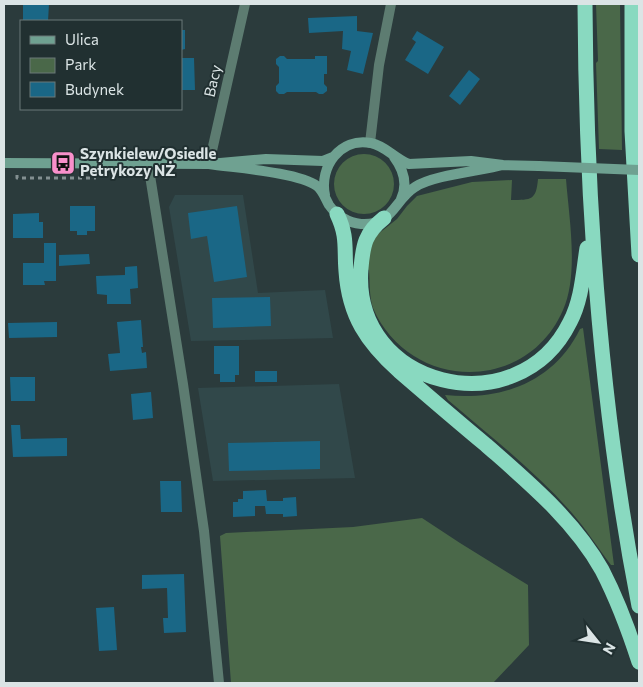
<svg xmlns="http://www.w3.org/2000/svg" width="643" height="687" viewBox="0 0 643 687" font-family="Commissioner,sans-serif">
	<rect width="100%" height="100%" fill="#2b3b3c"/>
	<path fill="#31484a" d="M175,195h68l15,98 67,-3 8,48 -142,3 -22,-134z
		M339,384l16,94 -142,3 -15,-93z"/>
	<path fill="#4a6849" d="M596,4h24l2,146 -23,-1 -3,-86 2,-2z
		M334 184a30 30 0 1 1 60 0a30 30 0 1 1-60 0Z
		M538,179h28c3,39 13,95 -3,131 -37,85 -154,81 -190,-2 -4,-12 -3,-26 -4,-38l-5,-3 9,-29 24,-19 10,-13 10,-10 55,-14 40,-2 -1,20c21,0 25,0 27,-21z
		M583,328l31,237h-3c-13,-17 -25,-36 -39,-52 -37,-42 -82,-77 -124,-113l-3,-5c57,6 109,-13 135,-66z
		M422,518l38,25 68,42 1,60 -36,38h-262l-11,-147 6,-3 127,-6z"/>
	<path fill="#1a6786" d="M23,4h26l-1,17h-25z
		M357,16v15l16,2 -10,41 -16,-4 4,-19 -9,-2 1,-18 -34,2 -1,-15z
		M181,30h4v19l-4,1z
		M417,31l27,16 -16,27 -23,-14 11,-18 -4,-3z
		M280,56h4l3,3h28v-3h12v18h-3v10l3,3v4l-4,3h-4l-3,-2h-29l-3,2h-5l-3,-3v-5l3,-3v-16l-3,-3v-5z
		M181,58h13l1,32h-14z
		M469,70l11,9 -20,26 -11,-9z
		M70,206h25v25h-8v4h-10v-4h-7z
		M237,206l10,71 -33,5 -7,-46 -16,3 -3,-26z
		M39,213v9h4v16h-30v-24z
		M44,243h12v38h-12l1,4h-22v-22h21z
		M89,254l1,10 -31,2v-11z
		M137,266l1,22 -8,1 1,15h-24v-9l-10,-1 -1,-18 29,-1v-8z
		M270,297l1,29 -58,2 -1,-30z
		M141,320l2,27h-2l1,6 4,-1 1,16 -37,3 -2,-17 12,-1 -3,-31z
		M57,322v15l-48,1 -1,-15z
		M214,346h25v29h-4v7h-15v-8h-6z
		M255,371h22v11h-22z
		M10,377h25v24h-24z
		M151,392l2,26 -20,2 -2,-26z
		M11,425h9l1,14 46,-1v18l-54,1z
		M320,441v28l-91,2 -1,-28z
		M160,481h21l1,31h-21z
		M266,490l1,11h16v-3l13,-1 1,19 -14,1v-3h-17l-1,-8h-10v10l-22,1v-15h5v-3h5v-8z
		M184,574l2,58 -22,1 -1,-15h5l-1,-30 -25,1v-14z
		M114,607l3,43 -18,1 -3,-43z"/>
	<g fill="none" stroke-linecap="round" stroke-linejoin="round">
		<path stroke="#839091" stroke-width="3" stroke-dasharray="4 4" stroke-linecap="butt" d="M17,175v3h79"/>
		<path stroke="#5d7c71" stroke-width="10" d="M370,143l9,-78 12,-61
			M148,163l35,221 21,147 15,152
			M209,164l36,-160"/>
		<path stroke="#6fa191" stroke-width="10" d="M394,157c9,12 14,27 7,42
			M4,163l205,1 57,-5 57,2 10,-4
			M209,164c25,4 89,8 108,22 6,5 8,12 12,19 7,10 19,18 32,19 32,2 33,-24 54,-37 18,-12 65,-16 88,-22
			M325,195c-6,-28 15,-58 46,-52 15,3 24,16 38,21l62,-3 32,4 36,1"/>
		<path stroke="#89d9c0" stroke-width="15" d="M585,4c1,202 15,403 54,602
			M632,4v127l7,124
			M337,214c11,23 7,34 9,57 3,45 21,71 53,100 29,25 58,50 87,74 42,37 88,75 116,125 15,29 27,61 37,92
			M384,218c-19,15 -21,27 -23,50 -10,120 157,160 209,54 12,-23 13,-49 17,-74"/>
		<path stroke="#6fa191" stroke-width="10" d="M539,166l100,4"/>
	</g>
	<defs>
		<symbol id="bus-square" viewBox="-11 -11 22 22"><rect x="-9" y="-9" width="18" height="18" rx="4" fill="#f890cb" stroke="#213031"/><path d="M-5-6H5V4H4V6H2V4H-2V6H-4V4H-5ZM-3.5-4V0h7V-4ZM-3.5 1.2v1.5H-2V1.2ZM2 1.2v1.5H3.5V1.2Z" fill="#111"/></symbol>
	</defs>
	<g fill-rule="evenodd">
		<use href="#bus-square" x="49" y="149" width="28" height="28"/>
	</g>
	<g text-anchor="middle" stroke-width="4" stroke-linejoin="round" paint-order="stroke">
		<g font-size="15" fill="#dbe4e5" stroke="#213031">
			<text transform="translate(213 81) rotate(-77)" y="5">Bacy</text>
		</g>
		<g font-size="15" font-weight="bold" fill="#dbe4e5" stroke="#213031" text-anchor="start">
			<text x="80" y="159">Szynkielew/Osiedle<tspan x="80" dy="17">Petrykozy NŻ</tspan></text>
		</g>
	</g>
	<rect width="643" height="687" fill="none" stroke="#dbe4e5" stroke-width="10"/>
	<rect x="20" y="20" width="162" height="90" fill="#213031" stroke="#6b7879"/>
	<rect x="30" y="36" width="25" height="8" fill="#6fa191" stroke="#6b7879"/>
	<text x="65" y="45" font-size="15" fill="#dbe4e5">Ulica</text>
	<rect x="30" y="58" width="25" height="15" fill="#4a6849" stroke="#6b7879"/>
	<text x="65" y="70" font-size="15" fill="#dbe4e5">Park</text>
	<rect x="30" y="82" width="25" height="15" fill="#1a6786" stroke="#6b7879"/>
	<text x="65" y="95" font-size="15" fill="#dbe4e5">Budynek</text>
	<g transform="translate(598 642) rotate(120)" stroke="#213031" stroke-width="4" paint-order="stroke">
	<path d="M0-4L9 19L0 12L-9 19Z" fill="#dbe4e5"/>
	<text y="-8" font-size="14" font-weight="bold" text-anchor="middle" fill="#dbe4e5">N</text>
	</g>
</svg>
